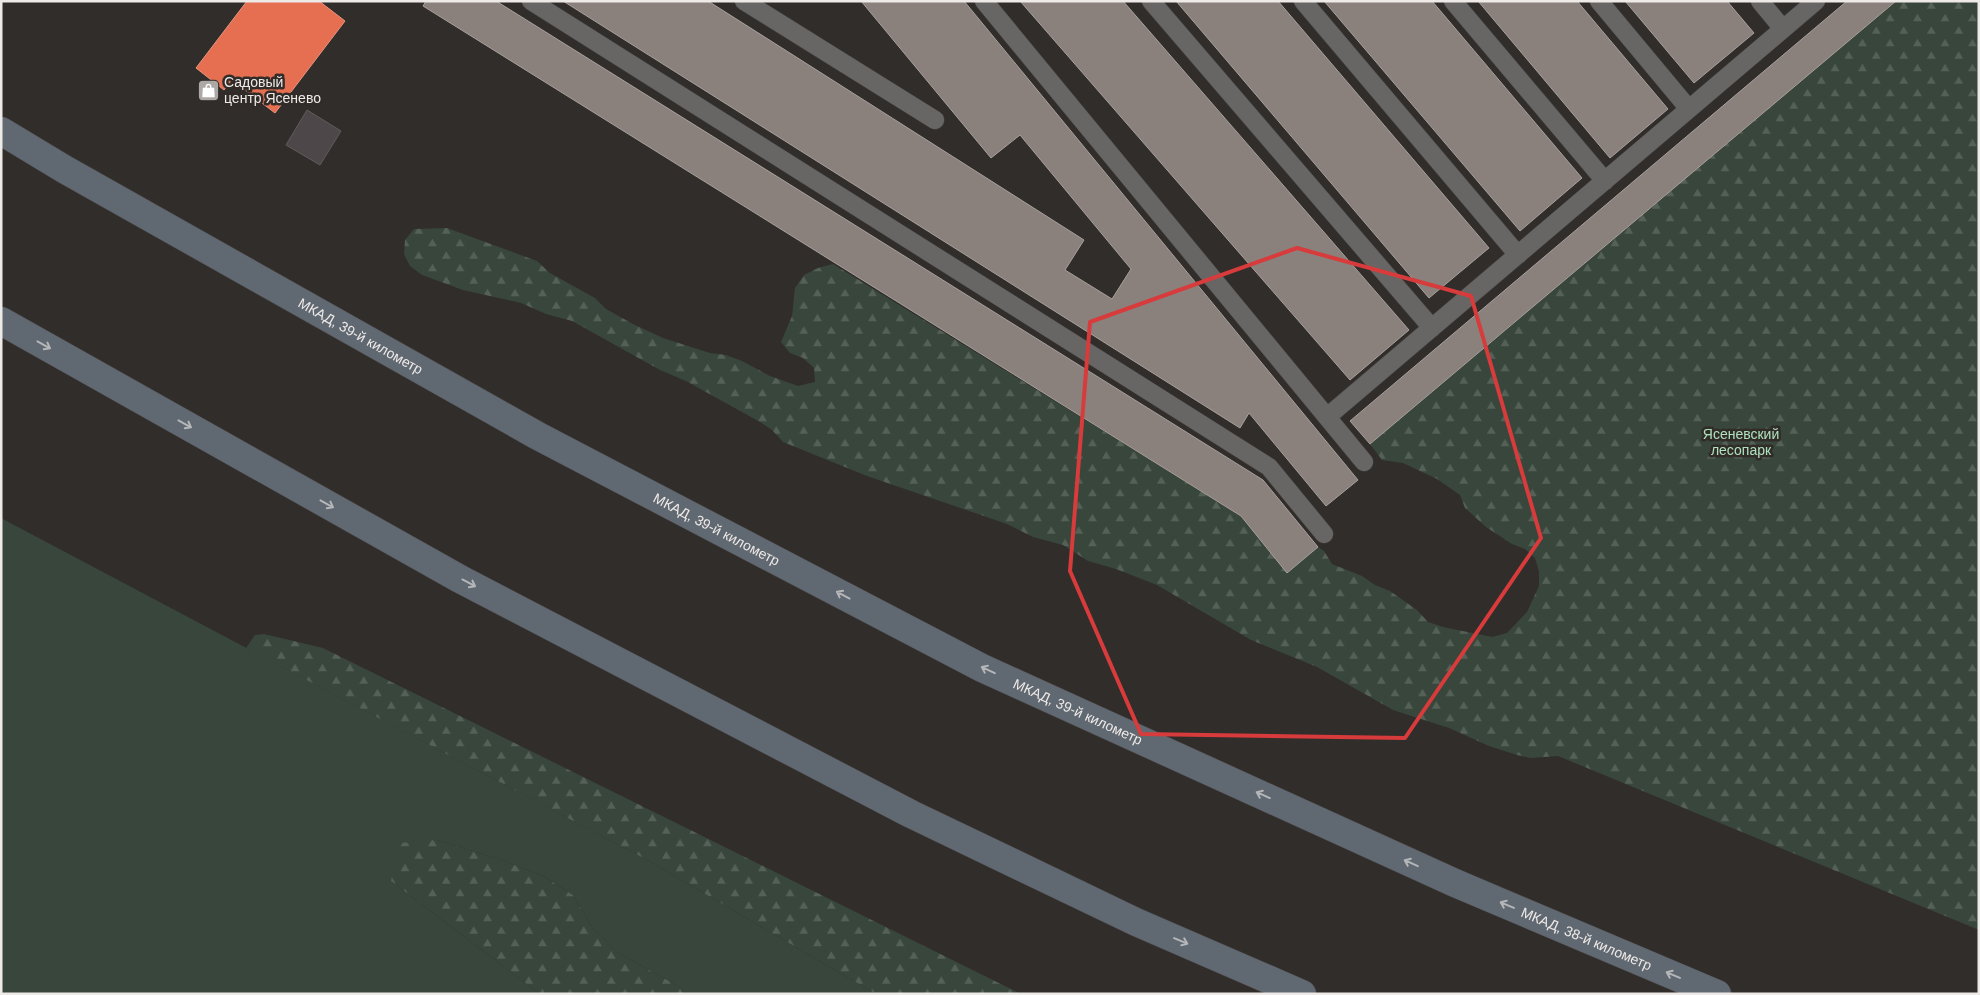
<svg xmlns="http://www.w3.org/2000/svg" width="1980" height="995" viewBox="0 0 1980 995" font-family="Helvetica,sans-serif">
	<defs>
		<pattern id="forest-firs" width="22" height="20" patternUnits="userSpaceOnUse" patternTransform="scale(1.25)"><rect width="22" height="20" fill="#38463b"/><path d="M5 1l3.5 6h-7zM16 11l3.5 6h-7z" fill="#556157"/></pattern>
	</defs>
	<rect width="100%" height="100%" fill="#302d2b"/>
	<path fill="#38463b" d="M1,518l648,343 227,133h-189l-9,-8 -61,-34 -25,-25 -19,-32 -28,-18 -40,-16 -68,-21 -46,41 149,113h-539z"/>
	<path fill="url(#forest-firs)" d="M1896,1h83v929l-421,-174 -28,2 -13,-3 -28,-9 -40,-18 -56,-18 -76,-43 -66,-27 -94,-55 -41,-16 -28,-8 -25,-16 -30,-8 -26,-13 -140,-48 -84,-34 -11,-12 -12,-8 -74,-41 -26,-11 -88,-49 -26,-7 -25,-11 -58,-13 -41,-15 -12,-9 -6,-12 1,-14 9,-11 33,-1 90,33 13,12 45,25 11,11 27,15 30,14 47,15 16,2 16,6 28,15 28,10 17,-4 -1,-14 -11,-10 -13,-5 -9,-11 11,-26 3,-28 9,-13 14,-7 15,-4 408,252 46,56 31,-25 6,4 8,13 30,12 13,9 15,6 27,19 11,12 15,5 49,10 15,-4 20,-21 12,-26v-14l-4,-14 -10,-9 -13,-5 -26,-17 -21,-19 -5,-13 -23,-16 -34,-16 -21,-3 -12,-16z
		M264,634l59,14 698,346h-145l-227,-133 -403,-213 9,-13z
		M437,840l68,21 40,16 28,18 19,32 25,25 61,34 9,8h-147l-149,-113 8,-38z"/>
	<path fill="#e76f51" stroke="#e9947e" d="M247,1h72l26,20 -70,92 -43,-33 -8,10 -28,-22z"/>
	<path fill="#8a817c" stroke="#a8a09c" d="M426,1h70l767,479 55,67 -31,26 -46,-57 -818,-510z
		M563,1h145l376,239 -19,30 47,29 19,-30 -111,-134 -29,23 -130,-157h103l394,479 -32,26 -77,-93 -9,15z
		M1020,1h103l286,329 -59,50z
		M1176,1h102l211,247 -60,50z
		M1324,1h108l150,177 -62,53z
		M1478,1h99l91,108 -58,49z
		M1625,1h102l27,32 -60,50z
		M1847,1h49l-526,443 -20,-23z"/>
	<path fill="#4e474a" stroke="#5f5c5c" d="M307,110l34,21 -21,34 -34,-20z"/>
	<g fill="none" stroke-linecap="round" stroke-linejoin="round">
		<defs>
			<path id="lane" d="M531,1l738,466 55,67
				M744,1l191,119
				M984,1l380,461
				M1151,1l281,327
				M1303,1l215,254
				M1453,1l152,180
				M1599,1l90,108
				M1760,1l23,28
				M1327,417l489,-416"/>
			<g id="highway">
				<path id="s1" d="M1,131l63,38 474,267 444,232 473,215 262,111"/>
				<path d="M1,321l459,258 451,235 225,108 166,72"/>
			</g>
		</defs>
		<use href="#lane" stroke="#4b4847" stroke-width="19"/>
		<use href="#highway" stroke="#4b4847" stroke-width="29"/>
		<use href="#lane" stroke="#686665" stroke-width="18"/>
		<use href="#highway" stroke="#606871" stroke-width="28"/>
	</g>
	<defs><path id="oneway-shaft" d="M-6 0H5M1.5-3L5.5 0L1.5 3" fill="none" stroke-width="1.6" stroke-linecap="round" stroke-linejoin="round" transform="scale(1.25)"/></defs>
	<g stroke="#b5b6b8">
		<use href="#oneway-shaft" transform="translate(44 345) rotate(29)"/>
		<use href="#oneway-shaft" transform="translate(185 424) rotate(29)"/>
		<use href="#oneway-shaft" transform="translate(327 504) rotate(29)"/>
		<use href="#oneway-shaft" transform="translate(469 583) rotate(28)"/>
		<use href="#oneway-shaft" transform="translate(843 595) rotate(-152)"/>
		<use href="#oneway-shaft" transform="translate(988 670) rotate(-155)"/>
		<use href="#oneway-shaft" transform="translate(1263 795) rotate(-156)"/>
		<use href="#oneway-shaft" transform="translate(1411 863) rotate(-156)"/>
		<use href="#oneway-shaft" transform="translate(1507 905) rotate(-157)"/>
		<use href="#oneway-shaft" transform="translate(1181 941) rotate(23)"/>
		<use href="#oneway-shaft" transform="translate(1673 975) rotate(-157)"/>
	</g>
	<path fill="none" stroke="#d83b3b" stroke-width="4" stroke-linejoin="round" d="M1297,248l174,48 70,242 -136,200 -264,-4 -71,-163 20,-249z"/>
	<defs>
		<symbol id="shop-square" viewBox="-11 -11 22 22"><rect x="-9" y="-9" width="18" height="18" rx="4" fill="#aca8a6" stroke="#322c29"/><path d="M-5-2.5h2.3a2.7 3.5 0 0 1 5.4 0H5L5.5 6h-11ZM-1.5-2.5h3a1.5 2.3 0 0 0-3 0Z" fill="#fff"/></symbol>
	</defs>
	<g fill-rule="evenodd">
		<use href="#shop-square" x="196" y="78" width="25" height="25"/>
	</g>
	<g text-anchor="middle" stroke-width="5" stroke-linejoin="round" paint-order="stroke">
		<g font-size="14" fill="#eeeae8" stroke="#322c29" text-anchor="start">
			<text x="224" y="87">Садовый<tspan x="224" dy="16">центр Ясенево</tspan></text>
		</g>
		<g font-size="14" fill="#eeeae8" stroke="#322c29">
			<text dy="5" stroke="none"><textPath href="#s1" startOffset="414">МКАД, 39-й километр</textPath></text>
			<text dy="5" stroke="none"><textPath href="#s1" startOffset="819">МКАД, 39-й километр</textPath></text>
			<text dy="5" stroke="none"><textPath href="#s1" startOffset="1224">МКАД, 39-й километр</textPath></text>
			<text dy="5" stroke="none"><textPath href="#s1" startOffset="1781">МКАД, 38-й километр</textPath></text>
		</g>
		<g font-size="14" fill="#ace2bd" stroke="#322c29">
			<text x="1741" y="439">Ясеневский<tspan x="1741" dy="16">лесопарк</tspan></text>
		</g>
	</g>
	<rect width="1980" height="995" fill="none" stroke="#eeeae8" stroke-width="5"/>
</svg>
